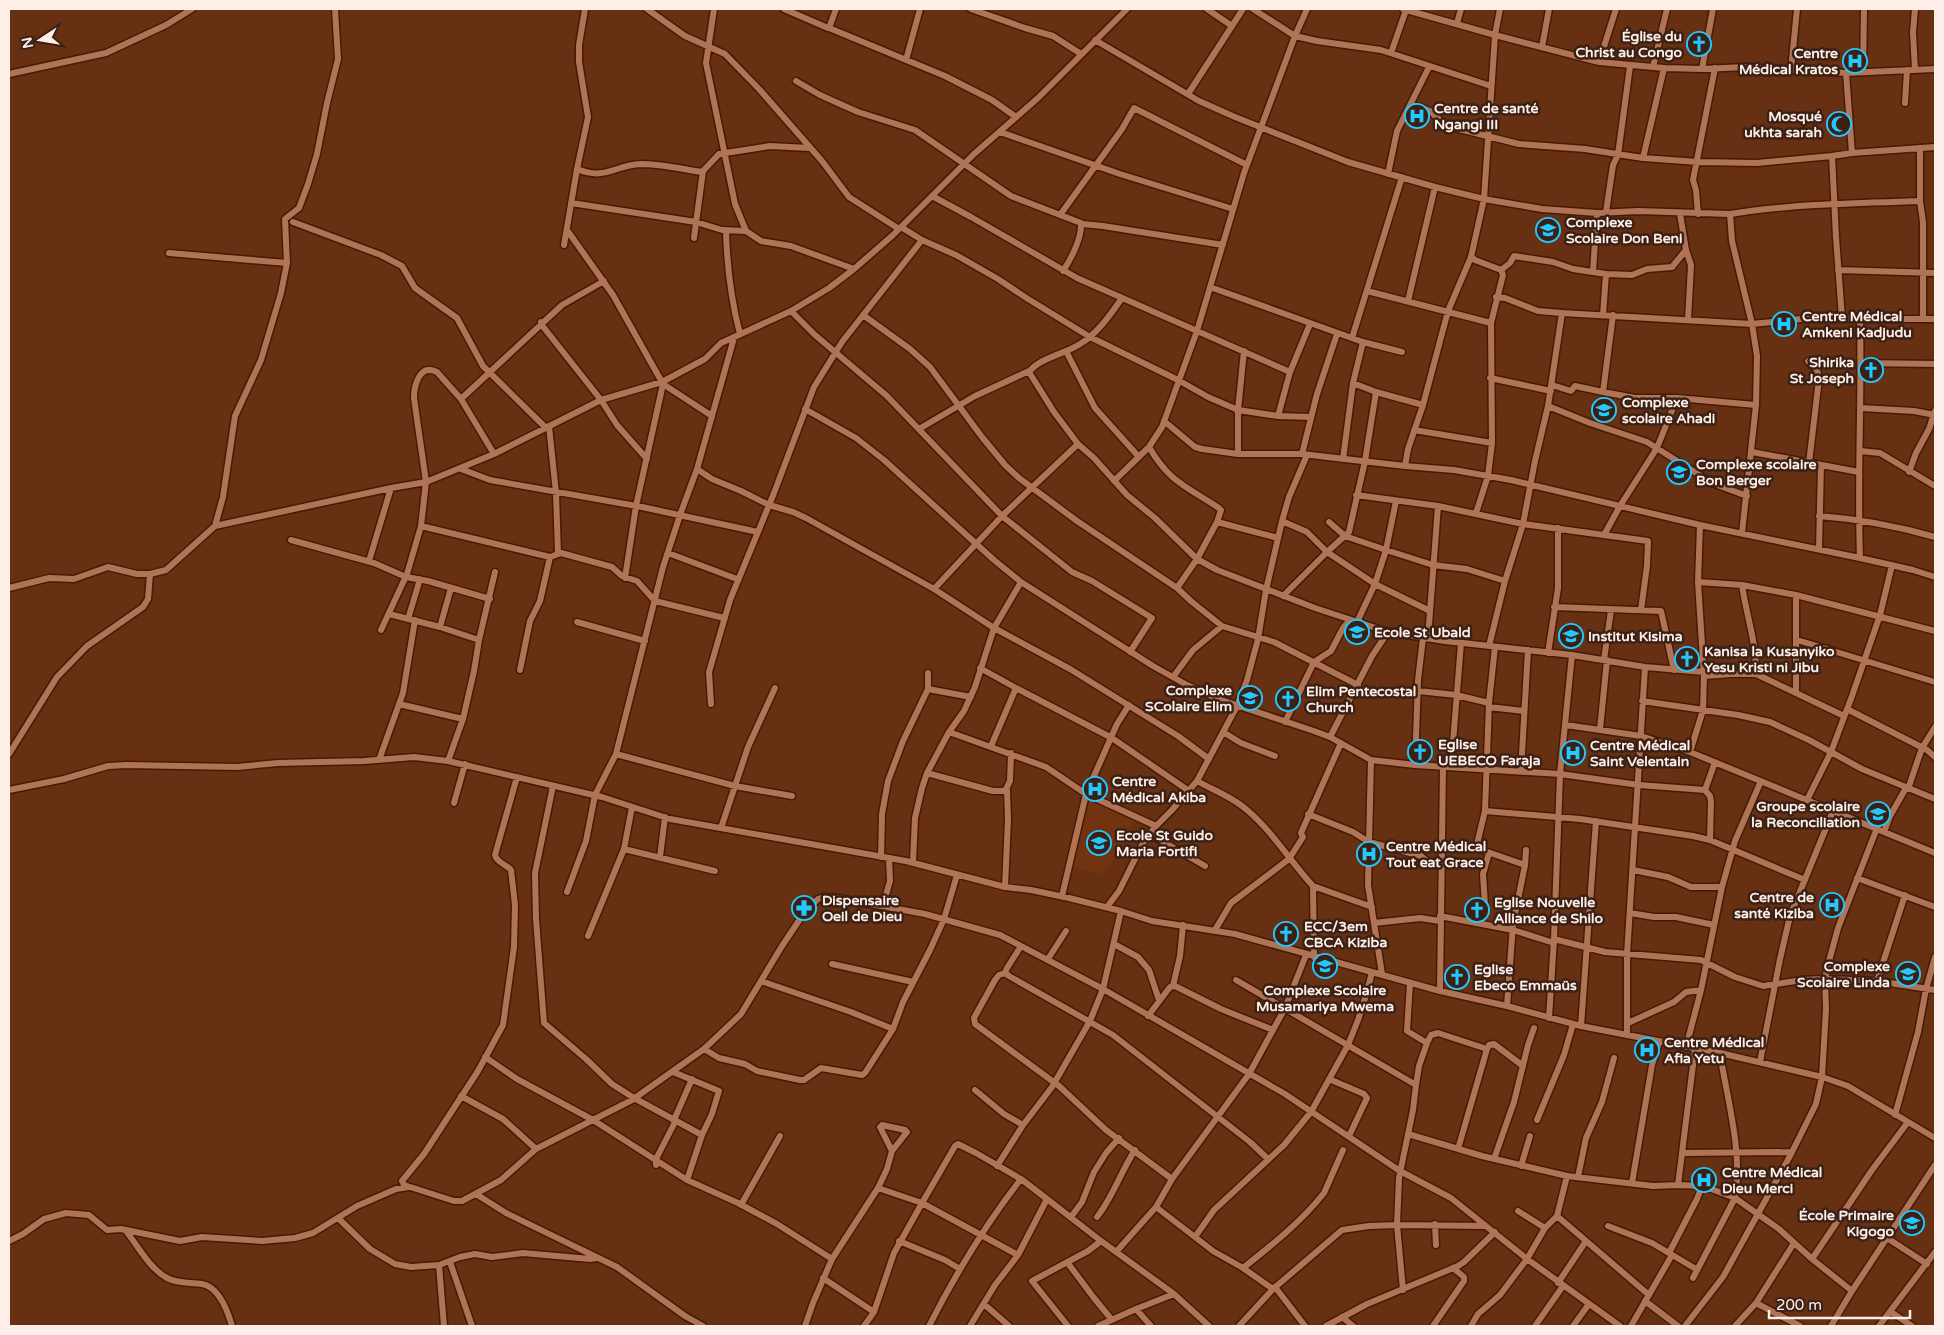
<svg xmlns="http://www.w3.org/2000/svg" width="1944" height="1335" viewBox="0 0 1944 1335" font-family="'Varela Round',sans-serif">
	<rect width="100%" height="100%" fill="#673012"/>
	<path fill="#713310" d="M1088,798l48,21 -32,55 -33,-7z"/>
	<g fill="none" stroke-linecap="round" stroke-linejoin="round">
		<defs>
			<path id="minor" d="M647,9l38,27 40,18 34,35 63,72 27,36 50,32
				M714,9l-8,54 29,141 11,27 15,10 30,5 63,23
				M784,9l44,19
				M836,9l-7,19 116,48 47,24 24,17
				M971,9l54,19 28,8 28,18
				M1207,9l25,17
				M1253,9l42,27 22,5 64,9 110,36
				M1403,9l92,26 104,27 65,6 38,1 44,-2 100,6
				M1915,9l-2,23 2,38
				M1457,23l4,-14
				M1095,40l104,61 36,16 113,45 87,25 49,12 58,10 55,4 41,-2 92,3
				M1542,47l7,-38
				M1391,53l15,-43
				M906,60l14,-51
				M1599,62l17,-53
				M1653,67l14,-58
				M1702,69l11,-60
				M1935,69l-89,4 6,80 -20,3 4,81 6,81 18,1c2,80 -3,159 0,239l53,12 22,7
				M1791,70l6,-61
				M1863,72l1,-63
				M9,74l97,-21 60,-28 26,-16
				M796,81l24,14 38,17 57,18 96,66 70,27c1,15 -10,36 -18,48
				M1188,94l55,-85
				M1905,103l2,-33
				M1411,104l19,7 14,13 15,5 60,15 66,5 58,9 55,4 59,1 75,-7
				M1000,132l120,42 113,35
				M1920,148v53l3,21v96
				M1852,153l83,-6
				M1643,158l21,-90
				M577,169c29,12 37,-4 64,-5 20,0 41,5 61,8l17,-18 51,-8 40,2
				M1388,174l9,-43 32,-64
				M932,196l39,21 106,61 213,94
				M571,203l125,19 26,8 24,1
				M1606,212l7,-47 5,-10 12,-89
				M1698,214l-2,-24 -3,-10 22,-112
				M1060,215l62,-86 12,-21 113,57
				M293,222l88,33 21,11 13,22 42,30 26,48 63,62
				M1082,224l21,2 120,19
				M901,227l21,13 34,15 42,24 30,20 62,38 88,43 30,17 30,13 40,6 33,1
				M567,230l46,65 50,89 49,32
				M726,231c1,35 5,69 14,103
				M694,238l9,-67
				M564,245l13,-76 11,-52 -9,-55v-17l6,-36
				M1686,250l5,15 -3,55
				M169,253l118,10
				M1471,257l4,3 26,10
				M1501,270l9,-7 4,-7 39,6 20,7 33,5
				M1838,270l97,3
				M1593,271l4,-58
				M1210,287l153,55 -10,41 -10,76
				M1367,291l124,32
				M1496,297l9,1 33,13 24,2 190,11 49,-5 41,-1
				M1122,298c-11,16 -25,36 -42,46 -15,10 -41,14 -51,28l25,40 24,32 16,14 33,37 28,23 42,41 20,11 98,38 73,24 57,9 127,14 73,12 59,5
				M1408,301l27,-114
				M791,311l24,24 72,61 115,120 70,56 20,9 60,37 -22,34
				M863,315l47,34 20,18 52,70 23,28 14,13 58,43 100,67 15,14 30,24
				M1603,315l3,-41 26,1 15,-6 25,-2 14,-17 -6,-36
				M1613,315l-10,77 32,6h42l79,7
				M1860,319h75
				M541,322v2l60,76 16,25 30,34
				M1352,338l50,-161
				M1363,342l39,10
				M1066,351l29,57 44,49
				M1808,361l9,9 2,9 -10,84
				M1861,363l74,1
				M1490,378l61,13
				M1353,383l23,9 47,13
				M1552,385l19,6 4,-5 28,6
				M461,399l101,-94 42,-24
				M1548,406l42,17 57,19 65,41 35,13
				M1861,408l53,3 21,4
				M805,409l51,29 28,22 110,100 27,22 132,84 34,19 31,14 96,32 16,6 41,23 44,5 145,9 79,11 66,5 10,-28
				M1278,416l12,-44 20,-48
				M1164,421l31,26 7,2 36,5h64l103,12 49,4 57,10 189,45 160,33
				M549,426l7,67 2,60
				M919,429l56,-33 54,-25
				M1414,430l78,13
				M1860,451l20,2 55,33
				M1752,452l107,20
				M1238,454v-44l6,-59
				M1302,454l15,-60 20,-60
				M1405,466l3,-17 15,-44 25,-94 23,-54 13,-58 11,-164 5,-26
				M461,469l29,11 152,27 116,25
				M697,469l15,10 29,12 28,14 24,7 13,6 128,71 60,39 76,41 108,67 31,23
				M1909,472l7,-19 13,-24 6,-18
				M1114,481l35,-34
				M1356,495l82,11 85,18 125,17 -1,25 -6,44
				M1476,513l12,-37 4,-33 -1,-120 12,-48 -2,-5
				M1819,516c40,3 78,10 116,21
				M1282,521l25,11 20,20 48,32 55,27
				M1217,522l4,-12 -2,-2c-33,-22 -49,-25 -70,-61l13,-20 35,-96 47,-158 51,-137 12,-27
				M1329,522l16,14 41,14 47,15 34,4 38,12
				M215,526l8,-29 12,-81 26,-56 20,-67 6,-30 -2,-44 14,-11 9,-24 9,-30 10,-51 11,-44 -3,-50
				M421,526l129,31 11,-4 51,14 10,9 15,5 18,20 69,17
				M1742,533l14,-128 1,-49 -5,-32 -20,-83 -2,-27c62,-10 128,-11 190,-13
				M1604,535l16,-29 37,-58 20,-50
				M291,540l83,23 32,14 22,4 62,18
				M1819,549l2,-84
				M668,553l69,26
				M369,561l22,-73
				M625,578l11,-72 27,-122
				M1698,582l44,3 54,10 139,36
				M9,588l40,-10 25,1 34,-12 29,7h13l16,-4 49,-44 176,-38 35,-6 68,-28 107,-54 61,-18 43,-23 16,-16 70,-32 38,-23 25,-19 39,-34 81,-81 64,-56 89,-89
				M1177,588l20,-29 20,-37 61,16
				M934,589l68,-73 76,-72
				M1796,595v98l48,23
				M1283,596l44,-44 22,-20 16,-71 11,-69
				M1554,607l107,4 13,59
				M389,614l51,13 39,13
				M408,619l12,-40
				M577,622l68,19
				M1357,622l18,-38 11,-34 10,-49
				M440,627l11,-39
				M381,630l26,-56 14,-48 5,-44 -12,-84c0,-13 6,-35 23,-26l24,27 33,55
				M1428,638l10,-132
				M1797,640l138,42
				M1489,646l16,-65 18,-57 12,-63 13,-55 14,-93
				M1495,647l-6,56 -4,108 95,8 113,17 17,4 95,40
				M1548,653l10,-65v-60
				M1604,660l7,-50
				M980,668l36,20 -25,58
				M520,670l10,-49 10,-20 10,-44
				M1756,674l40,19
				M1704,676l27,-2h25c1,-30 -10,-60 -14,-89
				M1173,677l20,-27 29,-24 52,16 84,43
				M1016,688l96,50 77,53
				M928,689l43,8
				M1418,691l38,4 33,8
				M1642,701l96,14 32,7 39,18 53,29 73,30
				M399,704l64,15
				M711,704l-2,-32 21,-72 44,-107 40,-106 28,-45 80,-102
				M1489,707l35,4
				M1847,709l80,41 8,7
				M1285,722l29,-60 17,-11 12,-23 7,-8
				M1566,725l75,11 49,16 245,101
				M1600,729l7,-69
				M949,732l97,35 40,27 70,32
				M1223,732l18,11 34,13
				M1330,737l42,-81 16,-24
				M1690,752l13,-42 1,-34 -6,-94 2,-57
				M9,754l48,-77 30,-31 56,-39 5,-8 2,-25
				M616,754l119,32 57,10
				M379,760l24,-67 12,-73
				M1371,760l-3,125 14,89
				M448,761l15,-42 11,-48 5,-31 16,-68
				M1415,765l3,-85 5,-42
				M1451,767l10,-124
				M1521,771l7,-121
				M927,773l66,18h12l5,-10 1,-28
				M517,777l-22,78c2,8 11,9 16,15l4,35 -1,42 -11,78 -25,46 -54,83 -22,27 2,4 50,16h8l39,-21 35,-31 96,-49 72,-51 37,-35 41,-68 20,-30 10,-11 6,-6 6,-2 14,1 87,16 75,21 103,54 182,105 115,77 51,27 76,61 93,67
				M1197,781c16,9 36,16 50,29 26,22 43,51 66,76l1,71
				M553,786l-18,87 1,46 8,104 42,36 26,25 22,14 68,37
				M1908,789l14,-41 13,-21
				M9,790l55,-11 44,-13 18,-1 111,2 41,-4 86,-2 50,-4 34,4 154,36 68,22 236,42 99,26 26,3 38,8 52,13 31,10 83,13 205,57 67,15 74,20 139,27 102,24 26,9 87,52
				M1705,790l5,6 1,6 -1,38
				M1807,800l24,-48 21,-56 28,-81 12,-50
				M454,803l11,-39
				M1485,811l-9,37 49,17
				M1308,814l45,18 16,10 52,14 7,6 14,1
				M721,828l27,-81 27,-59
				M1884,832l6,-16 16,-28
				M1150,834l55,32
				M624,849l91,22
				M660,857l5,-40
				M881,857l1,-43 6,-33 15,-40 25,-52v-16
				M913,862l2,-44 7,-30 5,-15 22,-41 15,-21 11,-24 19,-59 27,-46
				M1633,870l35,7 23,10h31
				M1857,878l78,29
				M1313,886l59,21
				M1005,887l3,-68 -1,-29
				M567,892l19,-51 9,-46 21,-41 47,-187 17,-52 17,-46 37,-131
				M1062,896l24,-102 31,-70 12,-19
				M883,905l7,-24 -1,-23
				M1107,907l12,-16 25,-50 12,-15 16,-16 25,-29 40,-75 10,-26 11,-41 8,-49 16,-69 7,-24 18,-42
				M1630,913l24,4h22l38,8
				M1440,916l73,14 41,13
				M1478,922l7,-17 -2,-31 6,-21
				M1374,923l46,-5 20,3
				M1215,930l16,-27 58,-44 14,-22 -2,-4 40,-90
				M588,936l36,-87 8,-42
				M1554,939l51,13 96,8 34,17 28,9 39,-6 23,-1 52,2 58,9
				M1114,944l24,13 11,13 10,30
				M1021,946l-14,22 -2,5 4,3 104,59 137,107 18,17
				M1048,959l18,-28
				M832,964l81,18
				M1005,973l-6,2 -4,5 -21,38 1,6 84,62 47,44 66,49
				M1236,980l180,105 -3,25 -14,68 -2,47 6,65
				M761,981l90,31 42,17
				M1877,981l28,-86
				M1410,983l-3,48 20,12 -8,23 -3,19
				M1173,986l7,-30 3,-31
				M1440,991l3,-224
				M1507,1006l6,-82 12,-59 1,-15
				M1148,1016l22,-29 5,-1 46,23 52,21
				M1549,1018l5,-79 6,-165 12,-119
				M1628,1023l46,-21 12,-10 15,-2
				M1581,1026l15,-205
				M1627,1035v-80l18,-288
				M1427,1043l4,-8 7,-2 49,16 2,-4 5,-1 29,22
				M1686,1047l15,-57 21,-103 13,-46 26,-60
				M704,1049l15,9 26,6 12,7 43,9h4l17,-12 41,7 3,-2 28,-44 10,-27 27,-52 14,-31 13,-44
				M485,1057l32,22 76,41 94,60 51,23 39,21 55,35
				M1760,1062l20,-103 10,-43 43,-105
				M673,1072l46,19 -7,23 -10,21 -15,45
				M1329,1079l35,15 3,4 -18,38
				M975,1090l29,24 19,11
				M461,1096l42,23 33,30
				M1895,1115l23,-83 8,-43 9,-32
				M1537,1120l27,-65 9,-31
				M1408,1134l74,22 85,20 86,10 25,-1 24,1 12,4 21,8 44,31 33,30 40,32
				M1458,1149l29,-100
				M1682,1153l110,-1
				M1494,1159l20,-57 14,-57 6,-17
				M656,1165v-6l18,-35v-4l18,-41
				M997,1166l26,-41 29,-38 38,-66 13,-32 18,-78
				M1521,1166l9,-30
				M1578,1177l8,-39 16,-36 12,-44
				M1632,1183l20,-118 7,-23
				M1678,1185l17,-136
				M878,1188l9,-19 5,-18 15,-19 -2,-2 -23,-5 -2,2 12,24
				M476,1194l30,19 111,54 68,49 18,10
				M741,1205l39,-69
				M1156,1207l57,44 30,17 30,21
				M1518,1211l27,17
				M1557,1216l92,79
				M1071,1217l11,-15 12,-30 12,-19 13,-15
				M1097,1217c16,-20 24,-46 38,-67
				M338,1218l32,31 25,15 16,3 28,-2 21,-8 15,-3 17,3 31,-4 67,6 7,-1
				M1435,1224l1,21
				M1608,1226l44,17 44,26
				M126,1231c12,15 24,38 41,47 11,6 23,4 35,6 17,3 26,28 30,42
				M1195,1237l19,-27 70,-65 27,-33 37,-67 10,-25 9,-28 5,-20
				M1887,1238l40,26
				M9,1241l14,-7 21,-15 22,-6 23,2 18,15 14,-1 59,12 22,-4 60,4 33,-3 18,-5 44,-27 39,-17 12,-2
				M899,1241l46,19 15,9
				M1116,1252l40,-45 16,-28 77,-105 36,-66 21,-53
				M1669,1253l28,-54 5,-13
				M1812,1259l60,-89 36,-48
				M450,1262l22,64
				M1067,1262l27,36 18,22
				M439,1265l5,61
				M1243,1268c29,-23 58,-46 81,-75l19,-43
				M823,1278l51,34
				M1693,1278l42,-80c8,-46 -8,-99 -15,-145
				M1558,1283l28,-42
				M1275,1287l30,39
				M1645,1301l33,25
				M1756,1303l44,23
				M984,1304l25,22
				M1136,1309l15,17
				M1891,1312l21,14
				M1342,1317l11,9
				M805,1326l8,-23 19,-44 46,-71 44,15 33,-57 3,-2 18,9 45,26 26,20 54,42 73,53 35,32
				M864,1326l10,-14 20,-59 28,-50 96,52
				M929,1326c26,-51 56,-101 92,-147
				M970,1326l25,-41 23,-30 29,-56
				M1068,1326l-36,-45 56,-30 13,-10
				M1098,1326l38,-17 38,-15
				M1239,1326l34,-37 69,-59 27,-4 28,-1 89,1
				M1326,1326l41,-22 91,-38 6,-4 31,-30
				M1433,1326l31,-45v-4l-11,-9
				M1471,1326l7,-12 22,-19 27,-36 18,-31 12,-12 10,-40
				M1535,1326l28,-40
				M1573,1326l16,-22
				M1631,1326l41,-71
				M1685,1326l38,-49 67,-121 26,-52 6,-27 4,-68 -1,-30 3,-14 10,-37 39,-100
				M1735,1326l21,-23 38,-60
				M1831,1326l21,-35 83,-126
				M1879,1326l56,-74"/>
		</defs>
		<use href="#minor" stroke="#441b04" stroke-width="9"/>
		<use href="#minor" stroke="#b07355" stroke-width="6"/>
	</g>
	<defs>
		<symbol id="church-ring" viewBox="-11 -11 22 22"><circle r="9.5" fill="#3b2115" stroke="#23c9fe" stroke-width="1.5"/><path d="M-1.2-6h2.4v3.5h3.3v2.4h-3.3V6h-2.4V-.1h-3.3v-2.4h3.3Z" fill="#23c9fe"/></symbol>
		<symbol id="hospital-ring" viewBox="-11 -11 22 22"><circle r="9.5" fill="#3b2115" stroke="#23c9fe" stroke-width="1.5"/><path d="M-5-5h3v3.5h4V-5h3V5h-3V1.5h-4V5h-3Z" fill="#23c9fe"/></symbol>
		<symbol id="mosque-ring" viewBox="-11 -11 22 22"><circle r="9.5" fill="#3b2115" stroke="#23c9fe" stroke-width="1.5"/><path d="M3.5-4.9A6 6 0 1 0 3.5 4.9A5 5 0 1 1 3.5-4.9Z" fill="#23c9fe"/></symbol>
		<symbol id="school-ring" viewBox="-11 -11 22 22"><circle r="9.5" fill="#3b2115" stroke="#23c9fe" stroke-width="1.5"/><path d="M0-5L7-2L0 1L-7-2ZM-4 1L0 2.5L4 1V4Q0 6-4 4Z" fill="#23c9fe"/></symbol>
		<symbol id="pharmacy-ring" viewBox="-11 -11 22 22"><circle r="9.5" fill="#3b2115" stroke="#23c9fe" stroke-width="1.5"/><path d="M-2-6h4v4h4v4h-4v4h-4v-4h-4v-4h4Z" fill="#23c9fe"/></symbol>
	</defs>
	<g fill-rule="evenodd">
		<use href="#church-ring" x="1685" y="30" width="28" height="28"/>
		<use href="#hospital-ring" x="1841" y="47" width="28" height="28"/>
		<use href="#hospital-ring" x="1403" y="102" width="28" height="28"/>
		<use href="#mosque-ring" x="1825" y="110" width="28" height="28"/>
		<use href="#school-ring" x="1534" y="216" width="28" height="28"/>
		<use href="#hospital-ring" x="1770" y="310" width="28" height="28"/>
		<use href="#church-ring" x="1857" y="356" width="28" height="28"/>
		<use href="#school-ring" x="1590" y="396" width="28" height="28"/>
		<use href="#school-ring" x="1665" y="458" width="28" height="28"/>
		<use href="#school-ring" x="1343" y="618" width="28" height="28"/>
		<use href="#school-ring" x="1557" y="622" width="28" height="28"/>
		<use href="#church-ring" x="1673" y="645" width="28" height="28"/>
		<use href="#school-ring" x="1236" y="684" width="28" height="28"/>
		<use href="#church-ring" x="1274" y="685" width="28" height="28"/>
		<use href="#church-ring" x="1406" y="738" width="28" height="28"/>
		<use href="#hospital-ring" x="1559" y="739" width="28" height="28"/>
		<use href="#hospital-ring" x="1081" y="775" width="28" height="28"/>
		<use href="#school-ring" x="1864" y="800" width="28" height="28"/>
		<use href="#school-ring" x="1085" y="829" width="28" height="28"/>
		<use href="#hospital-ring" x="1355" y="840" width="28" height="28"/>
		<use href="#hospital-ring" x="1818" y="891" width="28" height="28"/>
		<use href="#pharmacy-ring" x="790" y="894" width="28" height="28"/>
		<use href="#church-ring" x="1463" y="896" width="28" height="28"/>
		<use href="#church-ring" x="1272" y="920" width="28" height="28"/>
		<use href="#school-ring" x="1311" y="952" width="28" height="28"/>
		<use href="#school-ring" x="1894" y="960" width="28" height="28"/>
		<use href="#church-ring" x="1443" y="963" width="28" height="28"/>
		<use href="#hospital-ring" x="1633" y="1036" width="28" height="28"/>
		<use href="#hospital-ring" x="1690" y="1166" width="28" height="28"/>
		<use href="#school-ring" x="1898" y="1209" width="28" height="28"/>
	</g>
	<g text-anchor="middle" stroke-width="5" stroke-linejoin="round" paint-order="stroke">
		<g font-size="14" font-weight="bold" fill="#fdefe8" stroke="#3b2115" text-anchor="start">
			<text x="1682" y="41" text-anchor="end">Église du<tspan x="1682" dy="16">Christ au Congo</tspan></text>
			<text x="1838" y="58" text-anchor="end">Centre<tspan x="1838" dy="16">Médical Kratos</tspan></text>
			<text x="1434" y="113">Centre de santé<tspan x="1434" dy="16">Ngangi III</tspan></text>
			<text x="1822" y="121" text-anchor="end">Mosqué<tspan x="1822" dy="16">ukhta sarah</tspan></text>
			<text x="1566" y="227">Complexe<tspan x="1566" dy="16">Scolaire Don Beni</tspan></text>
			<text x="1802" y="321">Centre Médical<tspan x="1802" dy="16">Amkeni Kadjudu</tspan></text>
			<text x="1854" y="367" text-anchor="end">Shirika<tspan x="1854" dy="16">St Joseph</tspan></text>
			<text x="1622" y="407">Complexe<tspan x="1622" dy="16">scolaire Ahadi</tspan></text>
			<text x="1696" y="469">Complexe scolaire<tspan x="1696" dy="16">Bon Berger</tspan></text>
			<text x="1374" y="637">Ecole St Ubald</text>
			<text x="1588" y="641">Institut Kisima</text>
			<text x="1704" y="656">Kanisa la Kusanyiko<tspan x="1704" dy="16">Yesu Kristi ni Jibu</tspan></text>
			<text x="1232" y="695" text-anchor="end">Complexe<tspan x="1232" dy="16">SColaire Elim</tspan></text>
			<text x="1306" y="696">Elim Pentecostal<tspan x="1306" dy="16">Church</tspan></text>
			<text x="1438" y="749">Eglise<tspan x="1438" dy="16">UEBECO Faraja</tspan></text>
			<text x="1590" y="750">Centre Médical<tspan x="1590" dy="16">Saint Velentain</tspan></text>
			<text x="1112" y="786">Centre<tspan x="1112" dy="16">Médical Akiba</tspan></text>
			<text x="1860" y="811" text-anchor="end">Groupe scolaire<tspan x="1860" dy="16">la Reconciliation</tspan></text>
			<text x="1116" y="840">Ecole St Guido<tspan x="1116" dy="16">Maria Fortifi</tspan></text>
			<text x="1386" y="851">Centre Médical<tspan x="1386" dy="16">Tout eat Grace</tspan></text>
			<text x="1814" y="902" text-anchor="end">Centre de<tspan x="1814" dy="16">santé Kiziba</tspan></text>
			<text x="822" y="905">Dispensaire<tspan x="822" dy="16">Oeil de Dieu</tspan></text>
			<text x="1494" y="907">Eglise Nouvelle<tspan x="1494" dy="16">Alliance de Shilo</tspan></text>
			<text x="1304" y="931">ECC/3em<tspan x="1304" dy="16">CBCA Kiziba</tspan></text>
			<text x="1890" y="971" text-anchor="end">Complexe<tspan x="1890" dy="16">Scolaire Linda</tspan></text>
			<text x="1474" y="974">Eglise<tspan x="1474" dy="16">Ebeco Emmaüs</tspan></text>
			<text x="1325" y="995" text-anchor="middle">Complexe Scolaire<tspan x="1325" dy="16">Musamariya Mwema</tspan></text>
			<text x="1664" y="1047">Centre Médical<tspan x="1664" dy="16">Afia Yetu</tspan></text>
			<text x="1722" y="1177">Centre Médical<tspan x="1722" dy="16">Dieu Merci</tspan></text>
			<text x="1894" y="1220" text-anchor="end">École Primaire<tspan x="1894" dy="16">Kigogo</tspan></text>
		</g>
	</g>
	<rect width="1944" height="1335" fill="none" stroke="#fdefe8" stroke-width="20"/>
	<g transform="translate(40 40) rotate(258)" stroke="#3b2115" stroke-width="4" paint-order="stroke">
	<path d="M0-4L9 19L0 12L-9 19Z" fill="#fdefe8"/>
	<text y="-8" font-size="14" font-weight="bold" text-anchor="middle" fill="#fdefe8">N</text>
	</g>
	<path d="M1769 1310v8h141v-8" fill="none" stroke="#fdefe8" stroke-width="2.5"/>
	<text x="1776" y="1310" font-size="15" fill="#fdefe8" stroke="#3b2115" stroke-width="4" paint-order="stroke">200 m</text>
</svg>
